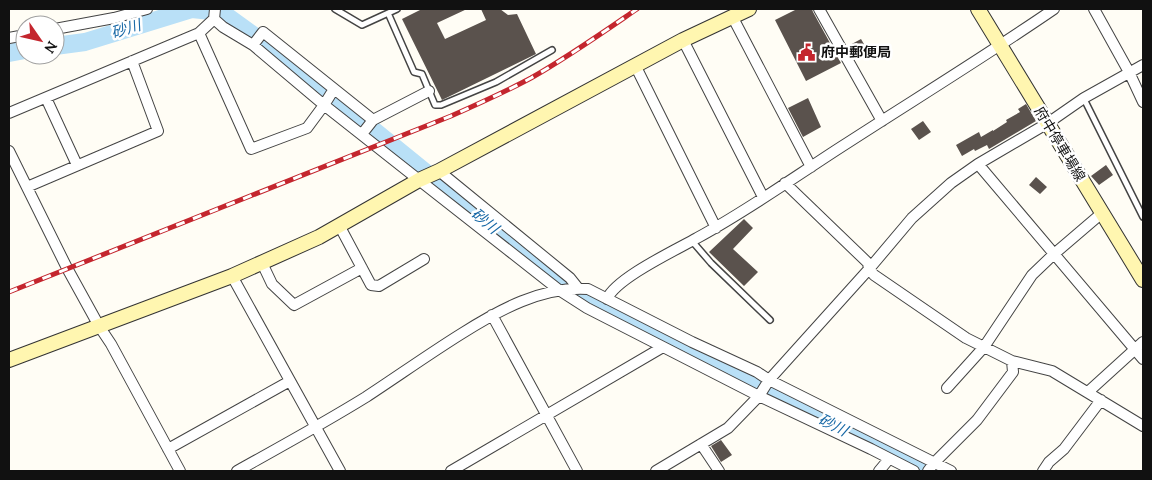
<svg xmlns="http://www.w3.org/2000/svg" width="1152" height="480" viewBox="0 0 1152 480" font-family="Lora,'Noto Sans JP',serif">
	<rect width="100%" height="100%" fill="#fffdf5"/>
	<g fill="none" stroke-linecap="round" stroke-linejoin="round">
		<path stroke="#b9e0f7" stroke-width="18" d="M55,46l30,-4 107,-33 29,3 66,48 271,220 34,24 334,167
			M9,53l16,-3"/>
	</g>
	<path fill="#5a524d" d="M422,9h45l-30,14 8,16 41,-19 -5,-11h19l8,6 9,-1 19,40 -94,46 -40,-81z
		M797,9h15l1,3 28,51 -35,18 -31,-61z
		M861,39l7,12 -13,8 -7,-13z
		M808,98l13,29 -18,10 -15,-29z
		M1026,104l10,17 -47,28 -2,-4 -12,6 -1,-2 -12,7 -6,-11 23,-13 2,5 12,-7v1l14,-9 -1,-2 14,-8 -2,-3z
		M923,121l8,11 -12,8 -8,-11z
		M1106,165l7,10 -14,10 -8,-9z
		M1036,177l11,10 -7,7 -11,-9z
		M744,219l9,9 -20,21 25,23 -14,14 -35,-34z
		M721,440l11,15 -11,7 -10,-16z"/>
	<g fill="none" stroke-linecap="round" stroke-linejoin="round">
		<defs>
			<path id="lane" d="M335,9l27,16 35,-16
				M388,13l26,59 8,2 13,31h6l55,-23 56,-32
				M1084,99l59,118
				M692,241l19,22 59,57"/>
			<path id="street" d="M819,9l63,112
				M1094,9l35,63 14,30
				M732,16l79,151
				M214,19l9,8 30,18 71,60 95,75 140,110 28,18 172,88 112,53 43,22
				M55,29l59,-11 33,-9
				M199,33l52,116 56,-21 17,-23 10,-16
				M9,38l16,-3
				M683,40l80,157
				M253,45l10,-13 110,88
				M635,65l81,163
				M46,98l31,67
				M9,113l190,-80 15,-14 1,-10
				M362,134l11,-14 56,-29
				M9,151l58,117 32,58 12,18 69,127
				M978,164l165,195
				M439,171l131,107 8,10
				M785,183l83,80 1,6 5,6 92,63 46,23 1,11 -36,48 -43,43 -6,8
				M27,187l131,-56 -26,-70
				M339,225l32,60 8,1 45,-27
				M262,263l10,21 22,21 68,-37
				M232,276l108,195
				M607,299c9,-21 69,-49 90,-61 50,-27 96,-60 144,-91 71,-46 143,-90 213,-138
				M492,315l85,156
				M1012,361l40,10 91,55
				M947,388l37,-41 48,-72 22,-21 48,-41
				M1088,392l55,-50
				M701,444l18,27
				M168,449l122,-68
				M237,471c43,-24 87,-48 129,-74 32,-21 63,-43 95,-63 38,-24 81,-48 127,-45l104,53 65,30 12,8 182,91
				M451,471l212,-124
				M656,471l72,-43 31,-32 10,-16 100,-111 43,-51 39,-35 27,-19 70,-41 36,-25 59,-33
				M879,471l10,-12
				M1043,471l6,-9 15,-13 37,-49"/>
			<path id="secondary" d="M978,9l165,271
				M9,360l223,-84 87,-39 100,-57 20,-9 244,-131 66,-31"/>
		</defs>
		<use href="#lane" stroke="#444" stroke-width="8"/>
		<use href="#street" stroke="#444" stroke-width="12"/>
		<use href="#secondary" stroke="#333" stroke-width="16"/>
		<use href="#lane" stroke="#fff" stroke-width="5"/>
		<use href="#street" stroke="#fff" stroke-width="10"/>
		<use href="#secondary" stroke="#fff6b0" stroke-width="14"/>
		<defs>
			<path id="rail" d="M9,292l442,-176c27,-12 54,-24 80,-38 37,-21 71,-45 106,-69"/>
		</defs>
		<use href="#rail" stroke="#c4262e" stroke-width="5"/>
		<use href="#rail" stroke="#fff" stroke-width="3" stroke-dasharray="9" stroke-linecap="butt"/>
	</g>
	<defs>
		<symbol id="civic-bare" viewBox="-9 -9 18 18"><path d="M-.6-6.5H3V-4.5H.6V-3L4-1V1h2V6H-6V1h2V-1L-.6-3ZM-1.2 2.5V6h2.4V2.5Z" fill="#c4262e" stroke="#fff" stroke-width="2.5" paint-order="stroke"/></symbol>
	</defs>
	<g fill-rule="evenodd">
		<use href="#civic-bare" x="794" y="40" width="25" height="25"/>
	</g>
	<g text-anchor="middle" stroke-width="5" stroke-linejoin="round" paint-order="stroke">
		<g font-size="14" font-weight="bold" fill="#111" stroke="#fff" text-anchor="start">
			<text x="821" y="57">府中郵便局</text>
		</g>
		<g font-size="14" fill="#111" stroke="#fff">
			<text transform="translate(1060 144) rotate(59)" y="5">府中停車場線</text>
		</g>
		<g font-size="15" font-style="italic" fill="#1768a6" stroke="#fff">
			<text transform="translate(126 29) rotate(-17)" y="5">砂川</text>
			<text transform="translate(485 221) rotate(39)" y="5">砂川</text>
			<text transform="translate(833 425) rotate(27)" y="5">砂川</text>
		</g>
	</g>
	<rect width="1152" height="480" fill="none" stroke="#111111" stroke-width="20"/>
	<g transform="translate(40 40) rotate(124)"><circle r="24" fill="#ffffff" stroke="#a0a0a0"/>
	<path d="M0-4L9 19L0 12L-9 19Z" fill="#c4262e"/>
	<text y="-8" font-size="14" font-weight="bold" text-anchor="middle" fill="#111111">N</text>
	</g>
</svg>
